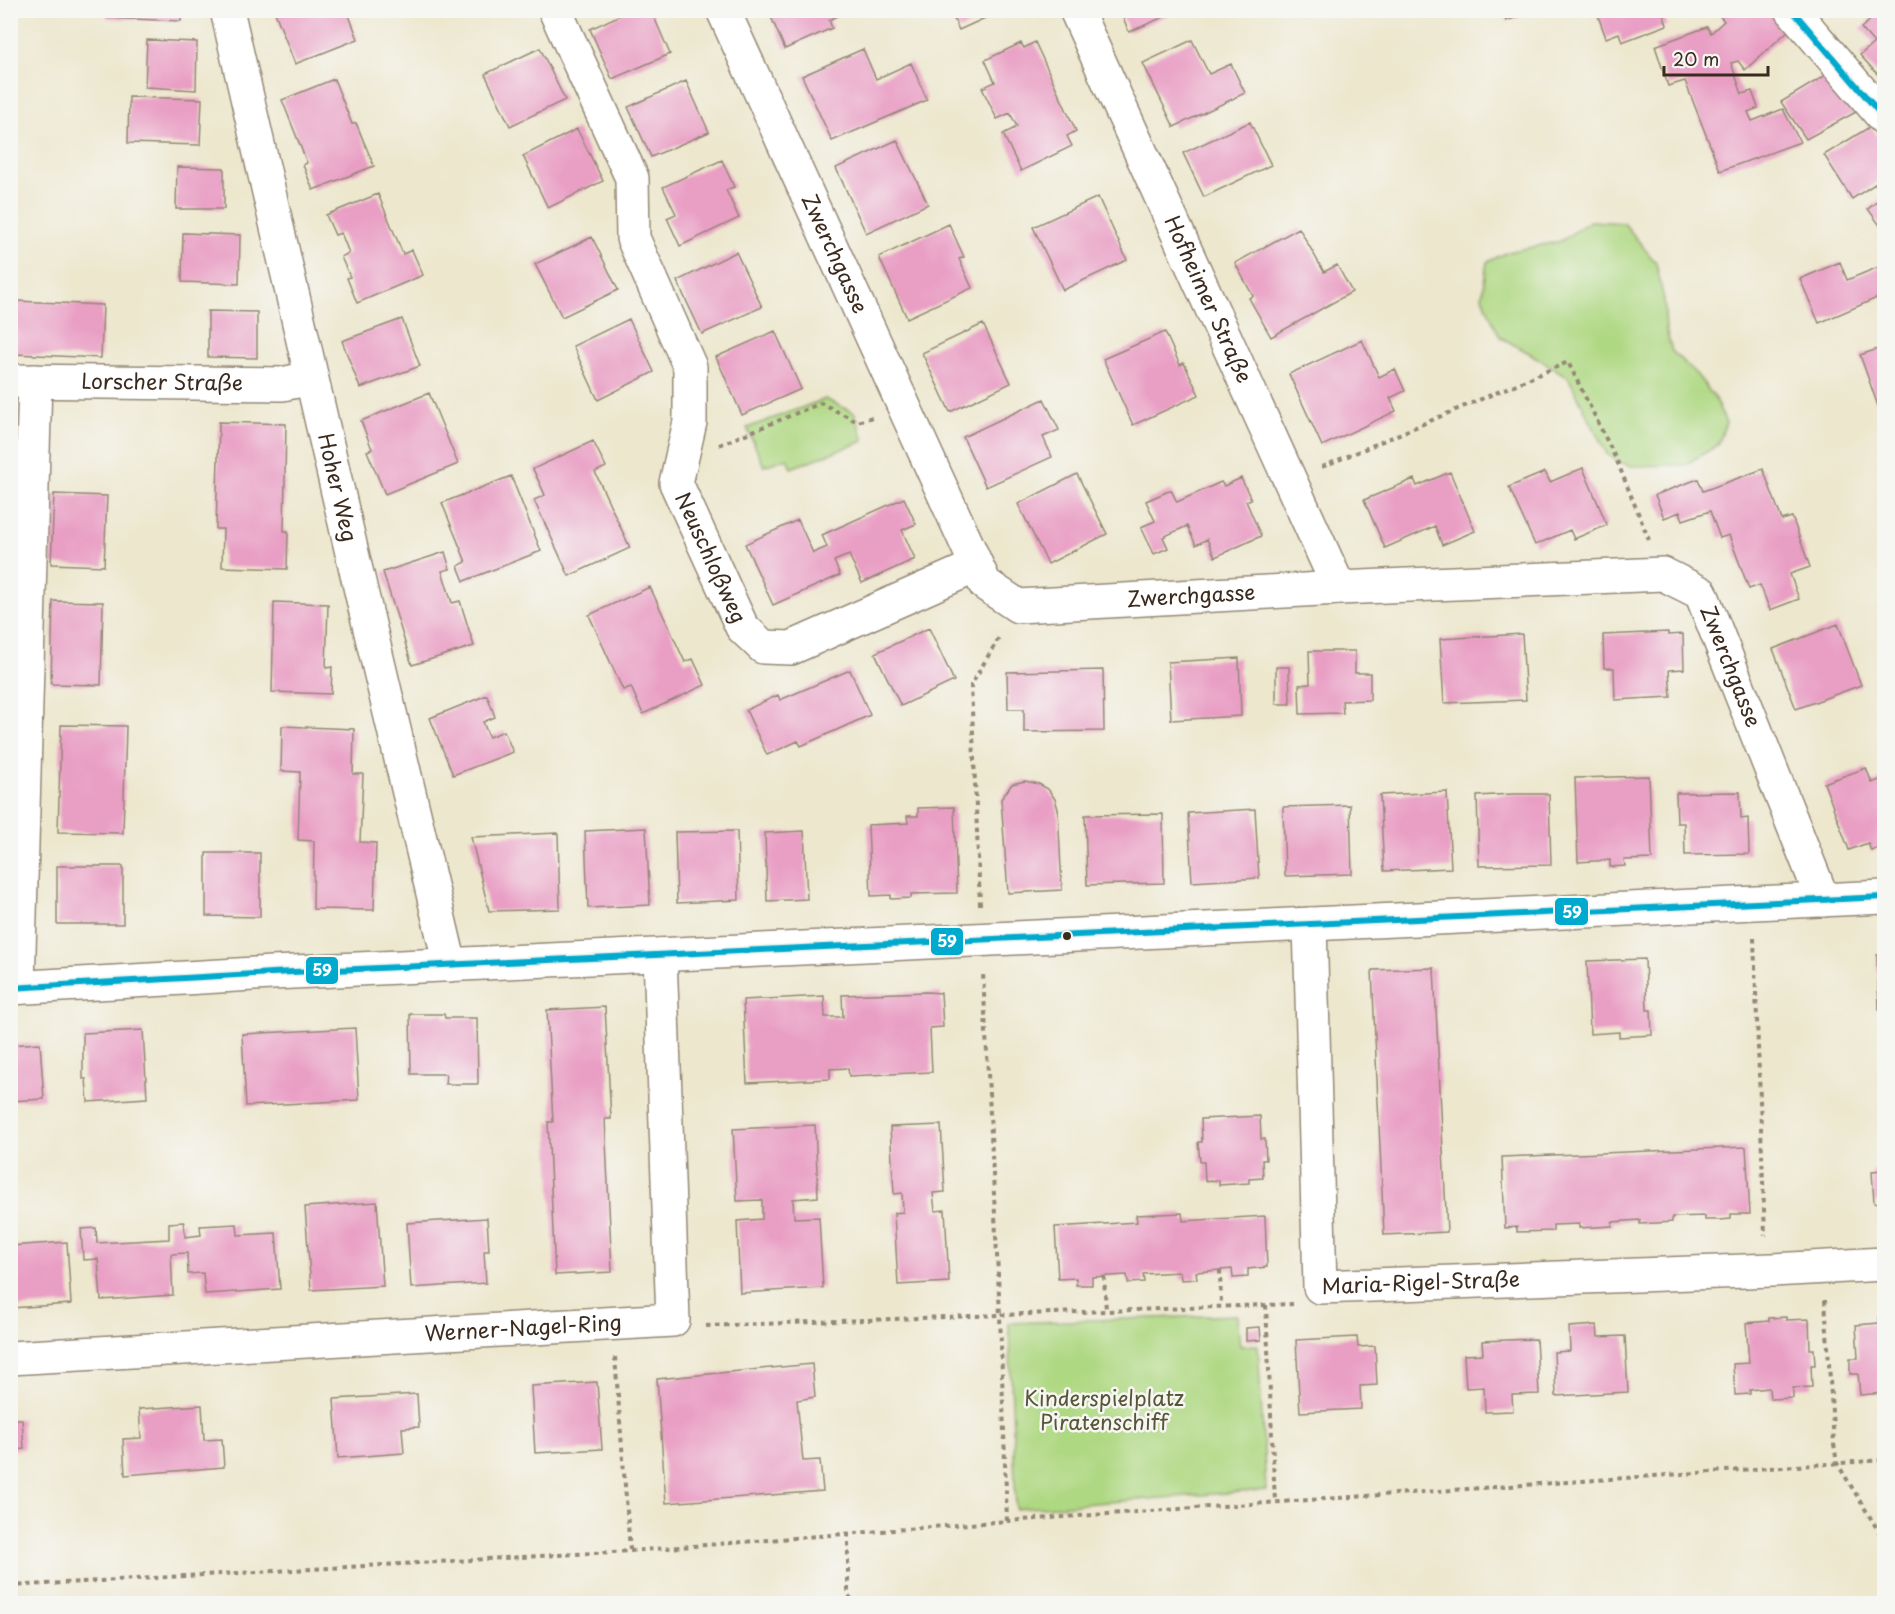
<svg xmlns="http://www.w3.org/2000/svg" width="1895" height="1614" viewBox="0 0 1895 1614" font-family="'Playpen Sans',sans-serif">
	<rect width="100%" height="100%" fill="#f6f6f2"/>
	<filter id="ink" filterUnits="userSpaceOnUse"><feTurbulence type="fractalNoise" baseFrequency=".0167" numOctaves="2"/><feDisplacementMap in="SourceGraphic" scale="12" xChannelSelector="R" yChannelSelector="G"/><feConvolveMatrix kernelMatrix="1 2 1 2 8 2 1 2 1" color-interpolation-filters="sRGB"/></filter>
	<filter id="wash" filterUnits="userSpaceOnUse"><feTurbulence type="fractalNoise" baseFrequency=".008" numOctaves="4" result="noise"/><feDisplacementMap in="SourceGraphic" scale="24" xChannelSelector="R" yChannelSelector="G"/><feGaussianBlur stdDeviation="1.35" result="paint"/><feColorMatrix in="noise" values="0 0 0 0 0 0 0 0 0 0 0 0 0 0 0 0 0 1.4 0 .05"/><feComposite in="paint" operator="in"/></filter>
	<g filter="url(#wash)">
		<rect width="100%" height="100%" fill="#ede7ce"/>
		<path fill="#afd882" stroke="#758150" stroke-width="1.5" d="M1590,221l34,2 32,40 8,37 2,30 6,21 25,24 17,22 12,26 -8,22 -33,20 -54,1 -14,-5 -10,-7 -39,-77 -37,-23 -31,-17 -18,-40 5,-35 21,-10 53,-11z
			M825,399l30,14 9,28 -73,27 -4,-10 -23,8 -17,-38z
			M1237,1315l3,31 18,-1 8,145 -250,19 -7,-186z"/>
		<g id="blocks">
			<path fill="#e99ec4" d="M107,10h74v11l-74,-3z
				M274,10h73l11,29 -63,25z
				M631,10h20l19,44 -58,25 -22,-50z
				M768,10h82l-21,10 3,8 -47,21z
				M950,10h45l1,3 -37,17z
				M1120,10h60l-51,22z
				M1503,10h33v1l-30,10z
				M1596,10h66l5,15 -45,17 -3,-9 -13,5z
				M1727,10h46l17,19 -45,41 -7,-9 -7,2 11,31 10,-3 6,17 -10,4 4,9 31,-12 17,33 -80,29 -35,-90 -17,5 -13,-40 52,-19 4,6 13,-12 -4,-5z
				M1882,10h2v63l-4,4 -20,-22 14,-12 -13,-15z
				M147,40l50,2 -1,48 -51,-3z
				M1192,40l17,34 22,-10 14,29 -71,34 -31,-64z
				M1035,42l41,89 -9,5 5,10 -51,25 -18,-37 14,-7 -7,-14 -13,6 -15,-31 13,-6 -10,-22 36,-17 3,5z
				M540,48l25,52 -55,26 -25,-52z
				M863,49l13,30 35,-16 16,37 -95,41 -30,-65z
				M1826,75l32,36 -52,28 -25,-37z
				M334,79l18,45 4,-1 18,43 -61,24 -10,-25 4,-2 -25,-63z
				M686,81l23,51 -58,25 -23,-50z
				M129,97l73,2 -2,46 -72,-2z
				M1250,122l21,43 -67,32 -21,-44z
				M1871,126l13,21v31l-32,21 -28,-44z
				M577,129l26,52 -55,27 -25,-52z
				M897,140l31,64 -62,29 -30,-65z
				M722,160l12,27 -8,3 13,28 -59,28 -13,-28 9,-4 -13,-27z
				M177,167l47,1v41h-48z
				M378,194l25,60 9,-4 11,25 -66,28 -10,-25 3,-1 -9,-20 8,-4 -8,-20 -6,2 -9,-20z
				M1884,196v35l-16,-22z
				M1098,197l29,63 -64,30 -30,-63z
				M949,224l15,33 -5,2 13,29 -65,30 -28,-61z
				M1299,228l25,44 13,-7 15,27 -81,45 -22,-39 4,-2 -18,-33z
				M183,233l57,2 -1,49 -57,-2z
				M592,237l26,53 -56,27 -27,-53z
				M736,252l26,55 -60,27 -25,-53z
				M1840,262l7,18 34,-14 3,7v22l-65,28 -19,-44z
				M16,301l87,4 -2,53 -87,-4z
				M208,311l49,1v46l-49,-1z
				M402,319l18,47 -60,22 -18,-47z
				M629,319l25,53 -56,28 -25,-54z
				M983,324l28,59 -61,29 -28,-59z
				M775,331l26,58 -59,26 -26,-58z
				M1165,332l15,33 4,-2 15,32 -66,30 -30,-66z
				M1362,340l17,37 16,-8 10,22 -15,7 6,13 -74,35 -33,-72z
				M1884,347v57l-6,2 -18,-51z
				M429,393l29,71 -73,30 -18,-43 5,-2 -11,-28z
				M1044,399l15,31 -16,7 9,20 -66,30 -23,-50z
				M219,422l67,2 -2,107h4l-1,38 -65,-2 1,-38h-7z
				M593,441l13,26 -11,5 35,76 -61,28 -35,-76 11,-5 -12,-26z
				M1583,468l24,57 -33,14 -4,-9 -35,15 -26,-58 36,-15 5,10z
				M1763,469l19,51 10,-3 18,50 -20,7 9,25 -29,11 -10,-25 -11,4 -20,-54 -9,3 -10,-27 -27,9 -3,-8 -16,6 -9,-23 43,-16 5,12z
				M1450,472l25,59 -33,14 -7,-19 -50,22 -21,-48 50,-21 3,7z
				M1077,474l30,60 -59,30 -30,-60z
				M511,476l30,75 -77,30 -6,-15 8,-4 -24,-59z
				M1241,478l10,21 -5,2 15,35 -46,21 -8,-18 -11,6 -9,-19 -24,11 5,11 -14,6 -13,-27 14,-6 -9,-20 25,-11 6,12 44,-20 3,4z
				M54,494l53,2 -3,70 -53,-2z
				M904,498l12,26 -14,6 13,29 -53,24 -13,-28 -15,6 6,14 -67,30 -28,-61 53,-24 15,33 14,-6 -5,-12z
				M445,552l5,17 -8,2 6,19 4,13 8,-2 14,45 -62,19 -29,-93z
				M650,587l35,75 8,-3 12,26 -62,29 -12,-27 -8,3 -34,-75z
				M53,601l50,1 -2,83 -50,-1z
				M274,602l54,2 -2,64 6,-1 -1,27 -59,-2z
				M1838,624l23,61 -65,24 -23,-60z
				M929,628l25,53 -53,25 -26,-53z
				M1668,632v3l15,-1 1,35 -15,1 2,27 -56,3 -1,-32h-10l-1,-33z
				M1522,634l4,66 -82,3 -4,-64z
				M1309,651h46v22h15v27l-28,1 1,12 -43,1 -1,-29 11,-1z
				M1239,658l2,58 -70,4 -3,-58z
				M1276,667h13l1,37h-14z
				M850,670l20,45 -69,31 -3,-5 -31,14 -21,-45 32,-15 2,5z
				M1103,670l1,61 -80,1v-23h-16l-1,-37z
				M487,695l8,22 -12,5 6,15 15,-6 9,21 -60,23 -23,-57z
				M61,725l65,1 -3,107 -65,-1z
				M282,726l72,3 -1,45h10l-3,68 16,1 -2,67 -61,-1 1,-68 -16,-1 2,-68 -19,-1z
				M1866,768l6,15 12,-5v68l-13,5 -3,-8 -19,7 -25,-67z
				M1649,776l3,83 -28,1 1,6 -15,1v-7l-32,2 -3,-84z
				M1025,781l14,3 9,5 7,10 3,10 4,81 -54,3 -7,-94 11,-15z
				M1447,792l4,76 -67,3 -4,-76z
				M1740,792l1,27 7,-1 1,36 -64,1 -1,-32h-7l-1,-30z
				M1513,794h36l2,71 -72,1 -2,-70z
				M1350,805l2,69 -67,2 -2,-69z
				M954,807l3,86 -46,1v4l-20,1v-4l-20,1 -3,-71 40,-2 -1,-7h11v-8z
				M1255,809l4,69 -67,4 -4,-69z
				M1163,814l1,69 -77,2 -2,-70z
				M646,828l4,77 -62,3 -3,-77z
				M737,831l2,69 -62,3 -2,-71z
				M804,831l3,68 -40,2 -2,-68z
				M558,833l2,76 -71,2 -18,-74z
				M206,853h54v64l-54,-1z
				M57,866h66v58h-66z
				M1877,955h7v55h-5z
				M1645,959l2,51h4l1,25 -33,2v-5l-29,2 -3,-73z
				M1434,968l13,264 -63,3 -12,-265z
				M927,992l14,1 2,34 -13,1 2,44 -83,4 -1,-8 -18,1v10l-83,4 -4,-83 81,-4 1,21h18l-1,-22z
				M605,1007l6,112h-6l7,153 -57,3 -7,-153h5l-6,-112z
				M410,1014h34l1,4h32l1,66h-33l1,-10h-35z
				M355,1028l4,72 -113,6 -4,-72z
				M143,1030l4,68 -59,4 -2,-23h-3v-46z
				M40,1043l4,56 -34,2v-56z
				M1260,1116l1,23h4l1,21h-4l1,18 -14,1v4l-30,2v-5l-14,1 -1,-19h-4l-2,-20h4l-1,-23z
				M815,1125l3,72 -25,2 1,19 25,-1 4,71 -83,5 -3,-72 25,-2v-19l-25,1 -4,-72z
				M941,1125l4,67 -12,1 2,18 10,-1 4,72 -51,3 -4,-72 9,-1 -1,-19 -8,1 -4,-67z
				M1746,1147l4,67h-19v5l-12,1h-14v-4l-33,1v5l-32,2v-4l-28,2v4l-33,2v-4l-26,1v6l-36,1v-5l-12,1 -3,-71z
				M1884,1170v32l-10,1 -2,-32z
				M377,1202l6,84 -72,4 -6,-83z
				M1182,1213l1,8 82,-5 2,51 -19,2v8l-15,1 -1,-9 -36,3 1,7 -16,1 -1,-8 -37,2 1,8 -16,1 -1,-8 -35,2v8h-16v-7l-18,1 -3,-52 82,-5 -1,-7z
				M487,1218l2,33h-5l2,32 -75,5 -4,-65z
				M184,1222l1,15 16,-2 -1,-9 37,-2 1,11 38,-2 4,56 -75,5 -2,-21 -15,1 -1,-21 -16,1 2,41 -72,5 -3,-41 -15,1 -2,-31 15,-1 1,15 72,-4v-16z
				M67,1242l4,62 -61,4v-62z
				M1884,1315v78l-24,2 -2,-21h-8v-16h8l-2,-33 23,-2v-7z
				M1786,1317v3l23,-1 1,30h4l1,16h-4l1,22 -19,1v10l-23,1 -1,-11 -19,2v4l-15,1 -2,-31 16,-1 -3,-40 23,-2v-3z
				M1597,1325l1,12 27,-1 3,56 -72,4 -2,-44 16,-1 -1,-24z
				M1260,1327l1,13 -15,1v-13z
				M1357,1337l1,10 17,-1 2,39 -17,1 1,23 -61,3 -4,-72z
				M1536,1339l3,55 -27,1 1,16 -28,1 -1,-25 -18,1 -2,-33 19,-1 -1,-13z
				M812,1364l3,33 -18,3 6,61 17,-1 3,31 -157,12 -9,-124z
				M597,1382l5,67 -67,4 -4,-67z
				M417,1394l2,33 -17,1 2,25 -66,5 -4,-59z
				M202,1405l2,35 18,-1 2,28 -99,8 -2,-36 18,-1 -2,-29z
				M10,1419h12l2,30 -14,1z"/>
		</g>
	</g>
	<g filter="url(#ink)">
		<use href="#blocks" fill-opacity="0" stroke="#948876" stroke-width="1.5"/>
		<g fill="none" stroke-linecap="round" stroke-linejoin="round">
			<defs>
				<g id="minor">
					<path id="s1" d="M227,10l125,543 98,412"/>
					<path id="s2" d="M555,10l77,168 1,60 57,129v55l-14,61 66,144 21,20 28,1 185,-82"/>
					<path id="s3" d="M723,10l262,574 33,22 321,-18 324,-14 38,19 122,307"/>
					<path id="s4" d="M1076,10l263,578"/>
					<path d="M1792,10l92,108"/>
					<path id="s5" d="M10,381l272,3 29,-6"/>
					<path id="s6" d="M1310,924l10,363 452,-17 112,-6"/>
					<path d="M18,987l17,-606"/>
					<path d="M10,988l262,-15 1612,-76"/>
					<path id="s7" d="M10,1358l663,-38 -13,-365"/>
				</g>
			</defs>
			<use href="#minor" stroke="#948876" stroke-width="36"/>
			<path stroke="#948876" stroke-width="4" stroke-dasharray="4.5 4.5" stroke-linecap="butt" d="M719,445l102,-42 37,19 14,-5
				M1322,467l246,-105 49,99 32,79
				M980,905l-9,-220 29,-49
				M1754,938l11,298
				M1220,1270l1,36
				M1104,1276l2,35
				M1825,1300l9,144 3,19 47,77
				M1266,1305l9,197
				M706,1326l294,-11 -17,-342
				M615,1357l15,193
				M1007,1521l-7,-206 293,-11
				M848,1533v62l8,9
				M10,1586l620,-35 377,-30 877,-61"/>
			<use href="#minor" stroke="#fff" stroke-width="33"/>
			<defs>
				<path id="bus-1" d="M1792,10l92,108
					M10,988l262,-15 1612,-76"/>
			</defs>
			<use href="#bus-1" stroke="#f6f6f2" stroke-width="10"/>
			<use href="#bus-1" stroke="#00a9ce" stroke-width="6"/>
		</g>
	</g>
	<circle fill="#3b2a1e" stroke="#f6f6f2" stroke-width="2" cx="1067" cy="936" r="5"/>
	<g text-anchor="middle" stroke-width="5" stroke-linejoin="round" paint-order="stroke">
		<g font-size="21" fill="#3b2a1e" stroke="#f6f6f2">
			<text dy="7" stroke="none"><textPath href="#s3" startOffset="268">Zwerchgasse</textPath></text>
			<text dy="7" stroke="none"><textPath href="#s4" startOffset="318">Hofheimer Straße</textPath></text>
			<text dy="7" stroke="none"><textPath href="#s5" startOffset="152">Lorscher Straße</textPath></text>
			<text dy="7" stroke="none"><textPath href="#s1" startOffset="490">Hoher Weg</textPath></text>
			<text dy="7" stroke="none"><textPath href="#s2" startOffset="586">Neuschloßweg</textPath></text>
			<text dy="7" stroke="none"><textPath href="#s3" startOffset="844">Zwerchgasse</textPath></text>
			<text dy="7" stroke="none"><textPath href="#s3" startOffset="1438">Zwerchgasse</textPath></text>
			<text dy="7" stroke="none"><textPath href="#s6" startOffset="464">Maria-Rigel-Straße</textPath></text>
			<text dy="7" stroke="none"><textPath href="#s7" startOffset="514">Werner-Nagel-Ring</textPath></text>
		</g>
		<g font-size="21" fill="#585637" stroke="#f6f6f2">
			<text x="1104" y="1406">Kinderspielplatz<tspan x="1104" dy="24">Piratenschiff</tspan></text>
		</g>
	</g>
	<g stroke="#f6f6f2" stroke-width="2">
		<rect x="1554" y="897" width="35" height="29" rx="6" fill="#00a9ce"/>
		<rect x="930" y="927" width="34" height="29" rx="6" fill="#00a9ce"/>
		<rect x="305" y="956" width="34" height="29" rx="6" fill="#00a9ce"/>
	</g>
	<g font-size="16" text-anchor="middle" font-weight="bold" fill="#fff">
		<text x="1572" y="918">59</text>
		<text x="947" y="947">59</text>
		<text x="322" y="976">59</text>
	</g>
	<rect width="1895" height="1614" fill="none" stroke="#f6f6f2" stroke-width="36"/>
	<path d="M1664 66v9h104v-9" fill="none" stroke="#3b2a1e" stroke-width="3"/>
	<text x="1673" y="66" font-size="18" fill="#3b2a1e" stroke="#f6f6f2" stroke-width="4.5" paint-order="stroke">20 m</text>
</svg>
